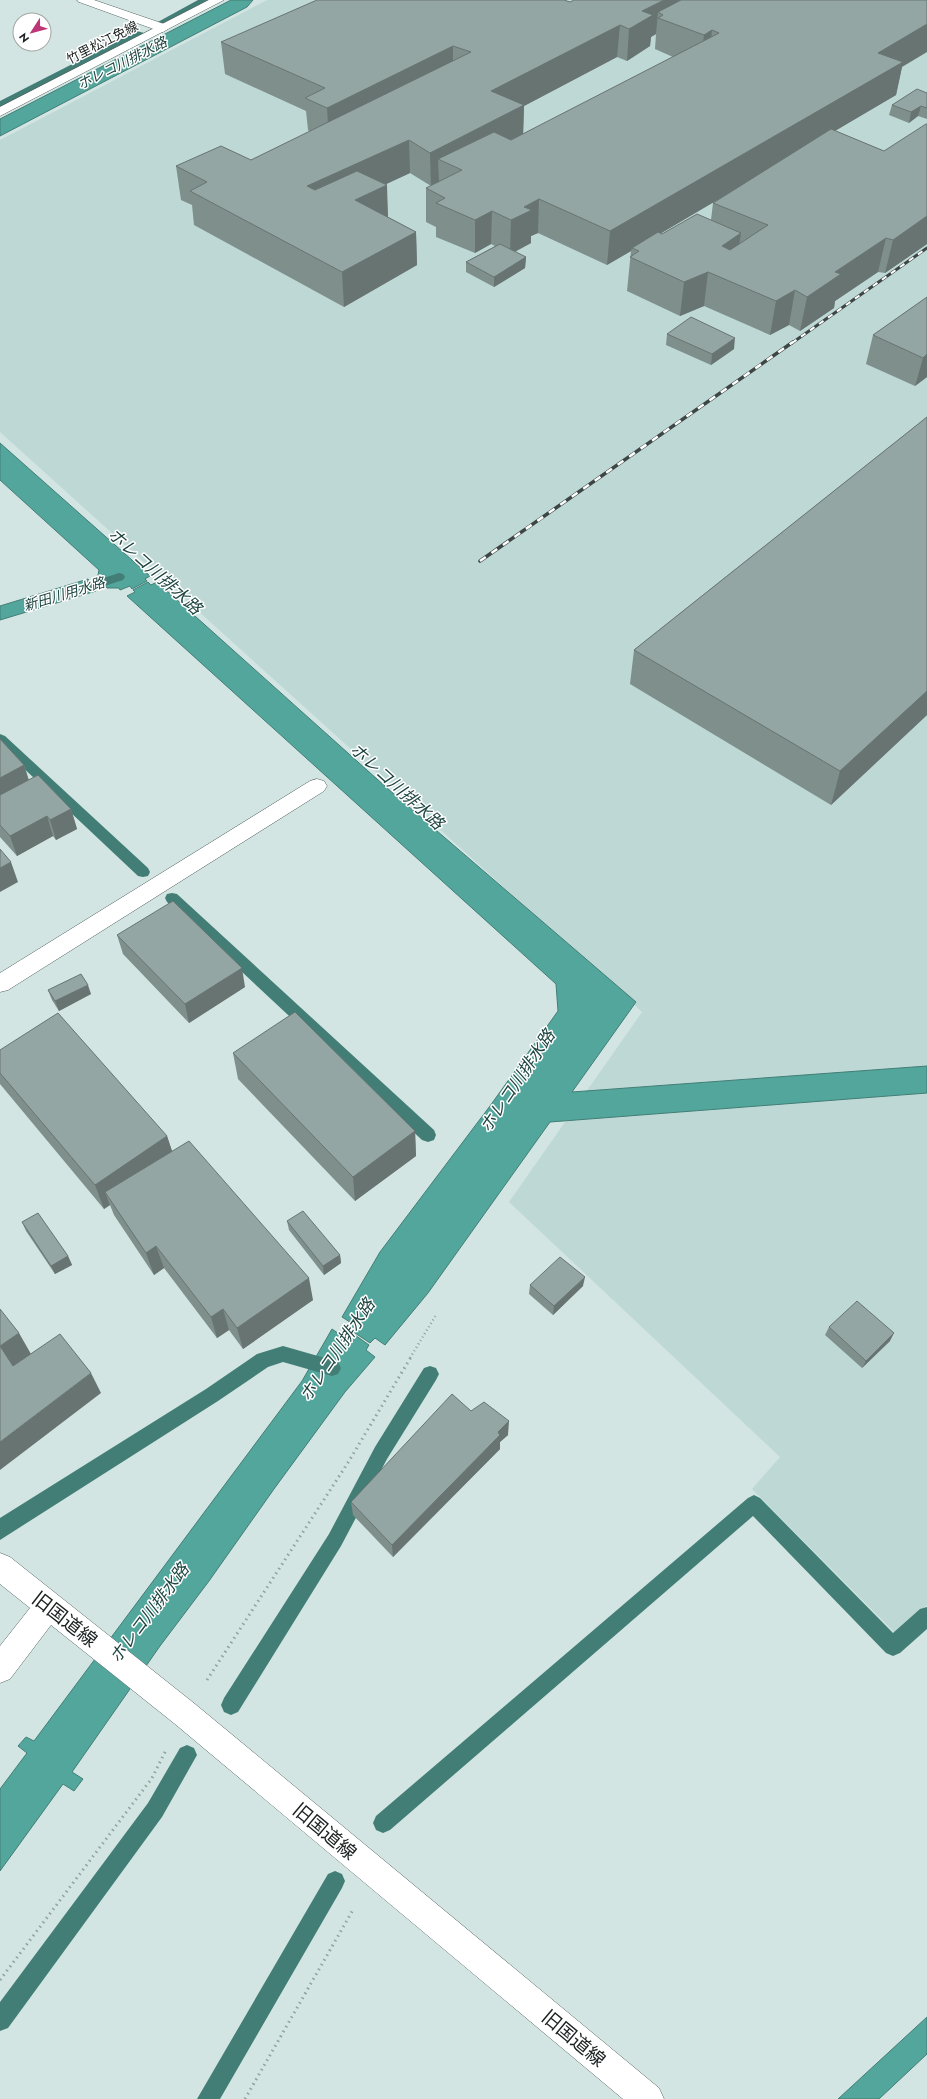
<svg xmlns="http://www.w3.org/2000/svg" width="927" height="2099" viewBox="0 0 927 2099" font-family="Jost,'Noto Sans JP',sans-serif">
	<rect width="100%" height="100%" fill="#d2e5e2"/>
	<path fill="#bed9d5" d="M267,0h660v1605l-31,29 -144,-145 28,-32 -271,-255 133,-190 -642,-580v-292z"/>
	<path fill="#53a69c" stroke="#427e76" d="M231,0h22l-6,7 -247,129v-17z
		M0,443l150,133 -5,3 2,2 -15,8 -2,-3 -10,4 -1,-2h-12l-3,-4h-3l-2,-3 2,-1 -3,-5 1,-5 -99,-90z
		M88,579l8,12 -96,29v-14z
		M148,582l3,3 6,-3 230,206 249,214 -64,90 355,-26v27l-377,29 -122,171 -43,52 -10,-7 -5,5 -21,-14 4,-5 -11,-7 38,-65 110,-146 68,-95 -2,-27 -429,-388 8,-4 -2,-2z
		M332,1329l10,7 6,-6 21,15 -3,5 9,7 -30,35 -71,97 -65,92 -49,65 -88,126 11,7 -9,12 -11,-7 -63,87v-82l27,-36 -9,-7 8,-9 8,4 268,-360z
		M927,2017v37l-48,45h-41z"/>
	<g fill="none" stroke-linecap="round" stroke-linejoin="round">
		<path fill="#427e76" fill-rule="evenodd" d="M198,0h10l-45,25 -7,-2z
			M137,31l7,2 -144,74v-6z
			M119,573l4,1 2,3 -2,3 -49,16 -6,-4 2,-3z
			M0,734l5,2 143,132 2,4 -2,4 -5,1 -5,-1 -138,-130z
			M172,893l5,1 257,236 2,5 -2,5 -6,2 -6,-2 -255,-238 -2,-4 2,-4z
			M283,1346l49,14 6,2 3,6 -3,6 -6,2 -49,-14 -15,5 -50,34 -218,139v-22l206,-129 51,-35z
			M430,1366l6,2 3,6 -3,6 -49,79 -46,87 -103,166 -7,3 -7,-3 -3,-7 3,-7 105,-164 46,-87 49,-79z
			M754,1495l6,3 133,135 27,-24 7,-2v22l-27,24 -7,3 -7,-3 -133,-137 -363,314 -7,3 -7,-3 -3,-7 3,-7 372,-318z
			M187,1745l7,3 3,7 -35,62 -154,211 -8,3v-29l148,-199 32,-55z
			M335,1871l7,3 3,7 -3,7 -122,211h-23l131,-225z"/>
		<defs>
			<path id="service" d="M77,0h17l73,25 2,3 -6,4 -4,-1 -80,-29z"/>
			<path id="minor" d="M209,0h15l-224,116v-9z
				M317,779l7,2 3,5 -3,5 -316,199 -8,2v-19l310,-192z
				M0,1553l10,4 185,147 464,384 5,11h-41l-448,-375 -124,-99 -41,54 -10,4v-37l30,-38 -30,-24z"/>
		</defs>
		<use href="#service" stroke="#536461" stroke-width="1"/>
		<use href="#minor" stroke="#536461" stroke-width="1"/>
		<path stroke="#93a29f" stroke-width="2.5" stroke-dasharray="1 3" stroke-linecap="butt" d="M410,1358l26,-43"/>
		<path stroke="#93a29f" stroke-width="3" stroke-dasharray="1.5 4" stroke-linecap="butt" d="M207,1680l142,-219 62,-104
			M0,1980l152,-202 14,-28
			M245,2099l109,-191"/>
		<use href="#service" fill="#fff" fill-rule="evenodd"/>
		<use href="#minor" fill="#fff" fill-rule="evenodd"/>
		<defs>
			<path id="rail-far1" d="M792,343l135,-95"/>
			<path id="rail" d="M480,561l313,-219"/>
		</defs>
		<use href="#rail-far1" stroke="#3d4645" stroke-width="3"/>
		<use href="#rail" stroke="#3d4645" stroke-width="3.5"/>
		<use href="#rail-far1" stroke="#fff" stroke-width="2" stroke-dasharray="5.5" stroke-linecap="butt"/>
		<use href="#rail" stroke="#fff" stroke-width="2.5" stroke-dasharray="7" stroke-linecap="butt"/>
	</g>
	<path fill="#7f8f8c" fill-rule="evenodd" d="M927,0l-25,67 -6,28 -61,36 49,20 43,-27v120l-42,29 -7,-1 -43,29 -1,7 -34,23 -11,-6 -19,10 -66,-29 -24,10 -53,-25 4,-40 -24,14 -69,-32 -7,3v7l-16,9 11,5 -1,11 -31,19 -28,-15v-10l29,-16 -4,-2 -16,9 -39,-16v-10l-10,-5v-34l5,-2 -21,-13 -24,11 2,33 28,15 1,33 -73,42 -150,-82 -2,-20 -11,-5 -5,-34 75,-6 59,-28 -2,-2 -2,-19 -81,-37 -4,-32 349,-40zM656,34l-1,15 18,8 -150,78 1,-29 93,-49 10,4 23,-15 1,-9zM724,196l-11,7 -2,17 -49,14h-2z
		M927,93v26l-9,-3 -9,7 -20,-8 3,-10z
		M927,297v80l-12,9 -49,-22 7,-29z
		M667,334l67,15 -23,16 -45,-20z
		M927,417v298l-96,90 -201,-121 4,-34z
		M0,739l24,26 5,15 42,29 6,20 -21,11 -3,-4 -36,20 -17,-19z
		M117,935l128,52 -56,36 -66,-69z
		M48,990l43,4 -32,17 -7,-11z
		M233,1053l182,78 1,25 -61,45 -117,-122z
		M0,1073l167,63 5,15 141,149 -70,49 -14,-19 -12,8 -53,-70 -10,7 -40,-60 -4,-10 -6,4 -104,-125z
		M287,1221l53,34 1,8 -17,12 -35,-45z
		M22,1222l46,34 4,9 -17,9 -29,-43z
		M530,1285l53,1 -30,29 -24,-21z
		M829,1327l61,14 -28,27 -37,-33z
		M471,1411l37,24 -8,7v7l-107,108 -40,-42 -2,-13z"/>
	<path fill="#687472" d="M664,0h52l-53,15 -5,-3 -2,22 -5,3 -1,9 -23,15 2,-32 13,-18z
		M927,24v28l-25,15 -6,28 -262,154 -2,-1 -1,3 -24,14 3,-34 268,-178z
		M620,25l-3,32 -93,49 -1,32 -85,21 1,23 -8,4 -1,-33 61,-62z
		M712,30l-3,32 -9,5 4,-32z
		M453,46v32l-124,63 -2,-33z
		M921,106l-3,10 -9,7 2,-11z
		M409,140l1,33 -101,47 -2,-34z
		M387,185l1,33 -33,-18z
		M539,199l-1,34 -7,3v7l-21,11 1,-34 13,-13z
		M492,211l-1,33 -16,9v-33z
		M927,216v28l-42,29 8,-33z
		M416,232l1,33 -73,42 -2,-35z
		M741,233l-5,34 -14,-21z
		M886,238l-8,34 -43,29 -1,7 -34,23 7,-34 28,-25z
		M526,257l-1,11 -31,19v-10z
		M708,272l-4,34 -24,10 4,-34z
		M795,290l-6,35 -19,10 6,-34z
		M735,338l-1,11 -23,16 1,-11z
		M927,354v23l-12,9 8,-28z
		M927,691v24l-96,90 9,-34z
		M24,765l6,20 -30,16v-23z
		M71,809l6,20 -21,11 -6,-20z
		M47,816l6,20 -36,20 -7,-20z
		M11,862l7,20 -18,10v-24z
		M242,968l3,19 -56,36 -4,-19z
		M88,985l3,9 -32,17 -4,-10z
		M415,1131l1,25 -61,45 -2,-24z
		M167,1136l8,24 -70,32 5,13 -6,4 -9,-24z
		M156,1246l8,22 -10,7 -8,-22z
		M340,1255l1,8 -17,12 -1,-9z
		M68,1256l4,9 -17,9 -4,-8z
		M585,1277l-2,9 -30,29 1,-9z
		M309,1278l4,22 -70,49 -6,-21z
		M223,1309l6,21 -12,8 -6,-21z
		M19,1333l12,21 -19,13 -12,-21z
		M894,1333l-4,8 -28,27 4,-7z
		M91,1373l10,20 -101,77v-28z
		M509,1421l-1,14 -8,7v7l-107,108 -1,-12 106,-113z"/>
	<path fill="#94a6a3" stroke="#687472" d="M317,0h247l6,2 4,-2h90l-22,11 11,4 -24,14 -9,-4 -129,66 33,14 -94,48 -21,-13 -102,46 8,4 42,-19 30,14 -32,15 61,32 -74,40 -152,-81 17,-9 -31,-16 45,-20 30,14 220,-108 -18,-6 -126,62 -22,-10 20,-10 -104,-46z
		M681,0h246v24l-49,29 25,9 -293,169 -71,-32 -15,8 8,3 -21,10 -19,-9 -17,9 -39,-17 9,-5 -19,-10 36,-18 -24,-11 56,-27 17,8 208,-107 -7,-3 -8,5 -46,-17 5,-3 -5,-3z
		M917,89l10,4v15l-6,-2 -10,6 -19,-7z
		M926,124h1v92l-34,24 -7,-2 -51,34 6,2 -34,23 -12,-7 -19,11 -68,-29 -24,10 -54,-25 9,-6 -7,-3 26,-16 4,2 35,-20 44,19 -19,13 8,4 38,-25 -55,-22 118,-74 53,22z
		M500,244l26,13 -32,20 -28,-15z
		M927,297v57l-4,4 -50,-23z
		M691,317l44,21 -23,16 -45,-20z
		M927,417v274l-87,80 -206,-121z
		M0,739l24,26 -24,13z
		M38,775l33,34 -21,11 -3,-4 -37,20 -10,-11v-30z
		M0,849l11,13 -11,6z
		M173,901l69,67 -57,36 -68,-69z
		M81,974l7,11 -33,16 -7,-11z
		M295,1012l120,119 -62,46 -120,-124z
		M58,1013l109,123 -72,49 -95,-112v-23z
		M189,1141l120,137 -72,50 -14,-19 -12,8 -55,-71 -10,7 -41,-61z
		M303,1211l37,44 -17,11 -36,-45z
		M38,1213l30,43 -17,10 -29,-44z
		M560,1257l25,20 -31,29 -24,-21z
		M857,1301l37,32 -28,28 -37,-34z
		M0,1309l19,24 -19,13z
		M60,1334l31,39 -91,69v-96l13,20z
		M452,1394l19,17 13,-9 25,19 -11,11 2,3 -108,110 -41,-43z"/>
	<g text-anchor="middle" stroke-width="3" stroke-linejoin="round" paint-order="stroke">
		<g font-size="13" fill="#19201f" stroke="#fff">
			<text transform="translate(102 42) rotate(-27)" y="5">竹里松江免線</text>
		</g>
		<g font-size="14" font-style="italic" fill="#1e4540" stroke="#fff">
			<text transform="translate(122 63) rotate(-27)" y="5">ホレコ川排水路</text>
			<text transform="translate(64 594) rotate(-17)" y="5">新田川用水路</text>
		</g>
		<g font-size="17" font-style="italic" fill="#1e4540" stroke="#fff">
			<text transform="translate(155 571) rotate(42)" y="6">ホレコ川排水路</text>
			<text transform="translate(397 786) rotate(42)" y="6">ホレコ川排水路</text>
			<text transform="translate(517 1081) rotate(-56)" y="6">ホレコ川排水路</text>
			<text transform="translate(337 1350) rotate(-56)" y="6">ホレコ川排水路</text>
			<text transform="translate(149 1613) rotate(-53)" y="6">ホレコ川排水路</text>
		</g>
		<g font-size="19" fill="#19201f" stroke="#fff">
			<text transform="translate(65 1619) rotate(38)" y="7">旧国道線</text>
			<text transform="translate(325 1831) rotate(40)" y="7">旧国道線</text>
			<text transform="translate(574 2038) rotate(40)" y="7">旧国道線</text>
		</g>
	</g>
	<g transform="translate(32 32) rotate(234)"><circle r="19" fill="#ffffff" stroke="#a3a6a5"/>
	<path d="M0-3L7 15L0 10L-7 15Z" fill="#bd3677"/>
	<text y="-6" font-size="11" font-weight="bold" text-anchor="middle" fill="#19201f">N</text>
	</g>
</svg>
